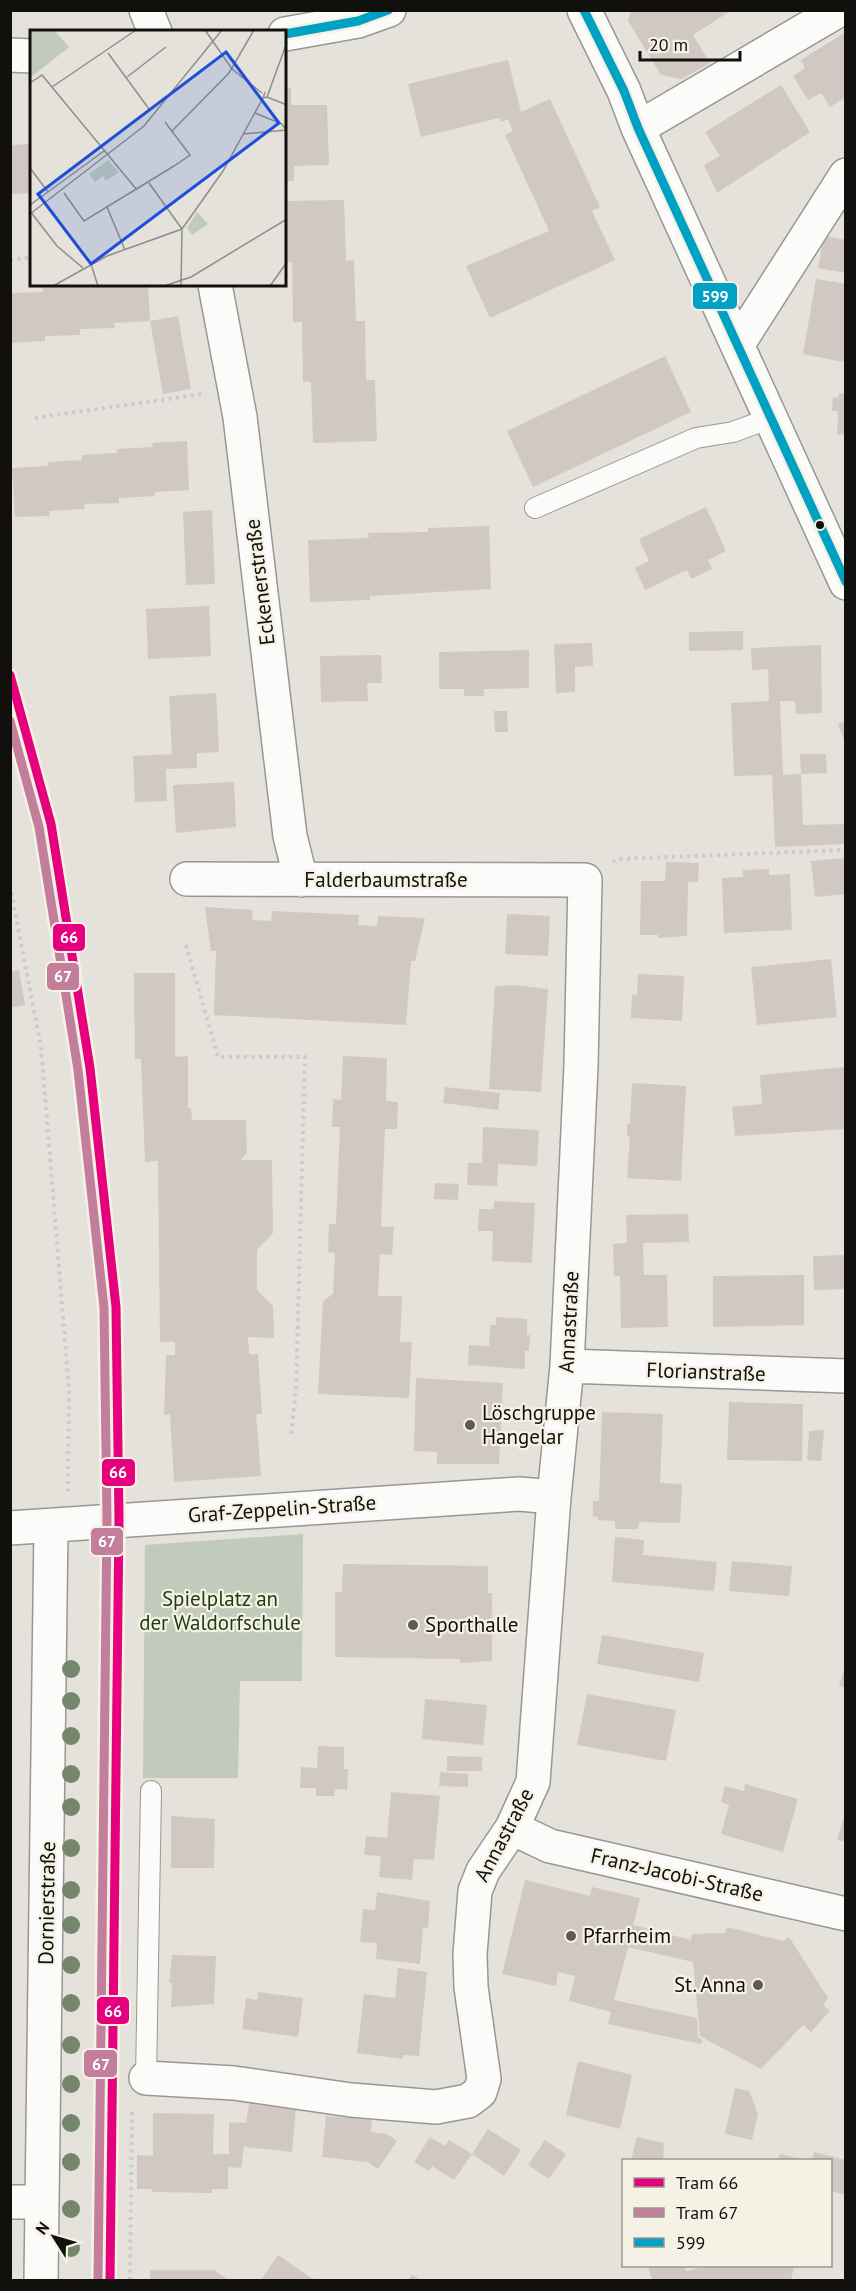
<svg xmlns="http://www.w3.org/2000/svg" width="856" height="2291" viewBox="0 0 856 2291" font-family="'PT Sans',sans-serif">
	<rect width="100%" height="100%" fill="#e4e2db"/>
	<path fill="#c2cabb" d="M303,1534l-1,147h-62l-2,97h-95l2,-233z"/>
	<path fill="#d1c8c4" d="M631,10h101l-39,25 17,28 -28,16 -21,-4 -33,-54z
		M846,32v65l-16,10 -9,-14 -13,7 -15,-24 12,-8 -4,-8z
		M508,60l13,52 29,-13 50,108 -8,4 23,49 -125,58 -24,-52 83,-35 -44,-96 8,-4 -5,-12 -7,3 -2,-4 -78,19 -13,-53z
		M781,85l29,47 -93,61 -13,-28 16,-9 -15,-24z
		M285,88h6v17h36l2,60 -35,1v15h-9z
		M32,144v49l-22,1v-49z
		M344,200l2,61 8,-1 2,61h9l1,59h9l2,61 -64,2 -2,-61h-8l-1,-60h-9l-1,-60h-7v-61z
		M824,236l22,4v33l-28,-5z
		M816,279l30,5v64l-3,14 -40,-8z
		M148,285l2,36 -36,2 1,5 -35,1v6l-35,1v5l-35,2v-50l33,-1v-6z
		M178,316l13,73 -28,5 -13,-73z
		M665,356l26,56 -158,75 -26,-56z
		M839,393l7,1v41l-9,-1 1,-18 -1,-5h-5l1,-14 5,1z
		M187,441l2,49 -34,2v4l-36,2v5l-35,1 1,5 -36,2 1,5 -35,1 -3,-49 36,-2v-4l34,-2v-5l35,-2v-4l36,-2 -1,-4z
		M706,507l20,44 -18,9 4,9 -21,10 -4,-9 -42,20 -10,-22 14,-7 -10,-22z
		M212,510l3,74 -29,1 -3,-73z
		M489,526l2,63 -121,7v4l-60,2 -2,-62 61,-2 -1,-5 60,-1v-4z
		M209,606l2,50 -63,3 -2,-50z
		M743,631v19l-54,1v-19z
		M592,643l1,23 -18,1v25l-19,1 -2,-49z
		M821,645l1,68 -26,1 -1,-13h-15l3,74 18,-1 2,51 43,-1v20l-71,3 -3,-72 -38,1 -3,-73 38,-2 -1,-32 -16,1 -1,-22z
		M529,650v38l-45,1v7h-20v-7h-25v-37z
		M381,655l1,28h-15l1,18 -47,1 -1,-46z
		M216,693l3,59 -22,1v15l-31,1 1,32 -32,1 -2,-46 39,-2 -3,-58z
		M494,711h13l1,21h-13z
		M846,721v22h-1l-7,-19z
		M800,754h26l1,19 -26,1z
		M234,782l2,45 -60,6 -3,-48z
		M845,858l1,36 -31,3 -4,-36z
		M666,862l33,1 -1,19h-10l-1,54 -29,2v-3h-18l1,-54h24z
		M769,869v6l21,-1 2,56 -68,3 -2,-55 21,-1v-7z
		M205,907l48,3 -1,10 19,1 1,-10 87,4 -1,10 19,1 1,-10 47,2 -10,43h-4l-5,64 -192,-10 2,-64h-5z
		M507,914l43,2 -2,40 -43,-2z
		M831,959l6,58 -80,8 -6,-58z
		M19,970l6,35 -15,3v-36z
		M134,973h41v84l13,-1v52h3l1,12h54l1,33 -7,7h32l1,73 -16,17v40l16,16 1,32 -26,-1 1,17h9l4,60h-6l5,62 -87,6 -4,-68 -6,1 2,-60h9v-13h-15l-2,-181 -13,1 -4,-103h-6z
		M638,974l46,2 -2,45 -51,-3 1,-24 5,1z
		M513,985l35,4 -7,103 -52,-3 6,-103z
		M343,1056l44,2 -1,43 12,1 -1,27h-12l-4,97 13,1 -2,28 -12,-1 -2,42h24l-2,46h12l-3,56 -91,-4 5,-93 10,-7 2,-41 -7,-1 1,-28h7l4,-97h-8l1,-28 8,1z
		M846,1067v62l-111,7 -3,-29 30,-3 -2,-29z
		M632,1083l54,3 -5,95 -54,-3 3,-41 -3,-1v-12h3z
		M445,1087l55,6 -2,17 -55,-7z
		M483,1127l56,3 -2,36 -39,-2 -1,22 -30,-1 1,-22h14z
		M435,1183l24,1 -1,16 -24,-1z
		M494,1201l41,2 -3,60 -40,-2 1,-30h-15l1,-22h15z
		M688,1214l1,28 -46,1 1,32h23l1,52 -47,1 -1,-52h-6l-1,-32 14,-1 -1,-28z
		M846,1255v34l-32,1 -1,-34z
		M804,1275v50l-91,2v-51z
		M496,1317l31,2v16h3l-1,16h-4v18l-57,-4 1,-20 20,1 1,-21h6z
		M416,1378l87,5 -4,81h-62v-12l-23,-1z
		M729,1402l74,2 -1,57 -75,-1z
		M602,1412l61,2 -3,69 22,1 -2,39 -41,-1 -1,7h-23v-8l-17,-1v-3l-5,-1v-15h6z
		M824,1430l-3,31 -14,-1 2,-29z
		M615,1537l29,3 -1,15 74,7 -3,29 -102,-9z
		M732,1561l60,5 -3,30 -60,-5z
		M343,1564l145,2v27h4v68l-32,2v-4l-125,-2v-65h7z
		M602,1635l102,18 -5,29 -102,-18z
		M845,1666h1v22l-7,-2z
		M587,1694l89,16 -10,51 -89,-16z
		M425,1699l62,6 -4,40 -61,-6z
		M318,1746l26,1v22h4l-1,21 -12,-1 -1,7h-18v-8h-16l1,-21 16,1z
		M447,1756l35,1v14h-35z
		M440,1772l28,2v13l-29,-1z
		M745,1784l53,15 -15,53 -62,-18 8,-29 -8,-3 4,-16 19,5z
		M391,1792l49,4 -6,64 -20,-1 -2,21 -33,-3 2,-21 -17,-1 2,-19 21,2z
		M845,1814h1v28l-9,-2z
		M171,1816l44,3 -1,49h-43z
		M525,1880l65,16 2,-9 48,11 -7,27 58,15 1,-6 33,-1 2,-6 56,14 6,-4 39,61 -5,7 7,6 -19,21 -8,-7 -42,44 -61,-33 -7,-74 -65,-15 -14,53 83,18 1,19 5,3 -2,4 -93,-20 3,-12 -42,-11 6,-25 -17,-4 -2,14 -54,-12z
		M377,1892l53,9 -2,27 -5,-1 -3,37 -44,-5 1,-16 -17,-1 3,-33 12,1z
		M172,1955l44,1 -2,48 -43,3 1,-24h-3z
		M398,1968l29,4 -8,84 -16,-1v4l-46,-6 7,-59 31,4z
		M258,1992l45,6 -5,39 -56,-8 4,-31 11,2z
		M578,2061l54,14 -12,54 -54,-14z
		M735,2088l14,3 9,23 -6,26 -27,-6z
		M249,2104l47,5 -4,43 -48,-5 -3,21 -13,-1v22h-16v4l-60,-1v-3h-15v-34l16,1v-43l61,1 -1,40h16v-32l17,1z
		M326,2116l46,4 -1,12 16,2 10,7 -19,28 -10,-7 -46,-5z
		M488,2129l33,21 -17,26 -32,-22 -18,26 -22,-14 -3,5 -15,-9 16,-25 15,9 4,-6 23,14z
		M637,2137l27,6 -1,17h-32z
		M545,2140l21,14 -17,25 -21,-14z
		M814,2152l32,8v35l-15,-4v-31h-19z
		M780,2154l24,6h-26z
		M278,2255l32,22 6,3h-55z
		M648,2266h37l1,5 21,-5h95l-1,2 -7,-1 -3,13h-139z
		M150,2270h64l15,10h-79z
		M412,2275l9,5h-13z"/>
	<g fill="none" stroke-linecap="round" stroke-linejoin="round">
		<defs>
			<path id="service" d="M535,508l161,-70 37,-6 38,-14
				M146,2078l5,-287"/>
			<path id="minor" d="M146,10l9,22
				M584,10l40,81 14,37 208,455
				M285,34l73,-13 31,-11
				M10,55l22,1
				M638,128l201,-118
				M215,285l25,132 50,419 11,44
				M738,344l108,-169
				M567,1366l279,10
				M10,1528l509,-34 35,3
				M512,1828l38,18 296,68
				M146,2078l88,5 117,17 85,7 32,-6 12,-9 4,-13 -13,-92 -1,-33 5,-63 8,-20 29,-43 21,-46 21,-285 13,-131 14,-300 4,-186 -398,-1
				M10,2202h32
				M41,2280l10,-754"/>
		</defs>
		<use href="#service" stroke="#999792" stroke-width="22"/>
		<use href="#minor" stroke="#999792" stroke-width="36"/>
		<path stroke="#cbcbc9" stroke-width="4" stroke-dasharray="3 4.5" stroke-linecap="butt" d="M10,260l22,-3
			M35,418l168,-24
			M613,862l5,-3 228,-9
			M10,885l31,162 28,343 -1,102
			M186,945l32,112h87l-9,333 -5,45
			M130,2280l2,-173"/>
		<use href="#service" stroke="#fbfbfa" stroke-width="20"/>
		<use href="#minor" stroke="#fbfbfa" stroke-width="33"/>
		<defs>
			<path id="bus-1" d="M584,10l40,81 14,37 208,454
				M285,34l73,-13 30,-11"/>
		</defs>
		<use href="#bus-1" stroke="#f5f2e5" stroke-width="14"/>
		<use href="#bus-1" stroke="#01a1c4" stroke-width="9"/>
		<defs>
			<path id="tram-1" d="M10,675l41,149 39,244 26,239 3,213 -9,760"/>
			<path id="tram-2" d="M10,721l29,106 39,243 26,238 3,212 -9,760"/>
		</defs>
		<use href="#tram-1" stroke="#f5f2e5" stroke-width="14"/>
		<use href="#tram-2" stroke="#f5f2e5" stroke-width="14"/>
		<use href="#tram-1" stroke="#e5007d" stroke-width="9"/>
		<use href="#tram-2" stroke="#c27e9b" stroke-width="9"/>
	</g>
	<g fill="#75866c">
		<circle cx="71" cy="1669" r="9"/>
		<circle cx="71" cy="1701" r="9"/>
		<circle cx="71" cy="1736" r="9"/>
		<circle cx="71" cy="1774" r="9"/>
		<circle cx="71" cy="1807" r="9"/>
		<circle cx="71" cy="1848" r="9"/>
		<circle cx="71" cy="1890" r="9"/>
		<circle cx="71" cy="1925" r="9"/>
		<circle cx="71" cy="1965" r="9"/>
		<circle cx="71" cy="2003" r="9"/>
		<circle cx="71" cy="2045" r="9"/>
		<circle cx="71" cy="2084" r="9"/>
		<circle cx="71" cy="2123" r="9"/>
		<circle cx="71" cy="2162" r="9"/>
		<circle cx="71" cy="2209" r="9"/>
		<circle cx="71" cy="2248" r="9"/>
	</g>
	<circle fill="#12100c" stroke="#f5f2e5" stroke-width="2" cx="820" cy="525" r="5"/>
	<g fill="#5c5a54" stroke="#f5f2e5" stroke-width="2">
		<circle cx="470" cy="1425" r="6"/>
		<circle cx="413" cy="1625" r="6"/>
		<circle cx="571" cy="1936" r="6"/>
		<circle cx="758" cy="1985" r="6"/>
	</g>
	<g text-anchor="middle" stroke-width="4.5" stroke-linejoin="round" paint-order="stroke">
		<g font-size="21" fill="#12100c" stroke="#f5f2e5">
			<text transform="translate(260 582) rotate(-97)" y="7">Eckenerstraße</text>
			<text x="386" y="887">Falderbaumstraße</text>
			<text transform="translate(569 1322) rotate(-87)" y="7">Annastraße</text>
			<text transform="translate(706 1372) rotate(2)" y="7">Florianstraße</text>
			<text transform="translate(282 1509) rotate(-4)" y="7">Graf-Zeppelin-Straße</text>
			<text transform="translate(504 1835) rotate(-62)" y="7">Annastraße</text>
			<text transform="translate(677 1875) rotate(13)" y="7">Franz-Jacobi-Straße</text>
			<text transform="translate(47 1903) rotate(-89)" y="7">Dornierstraße</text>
		</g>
		<g font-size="21" fill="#12100c" stroke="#f5f2e5" text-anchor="start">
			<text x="482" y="1420">Löschgruppe<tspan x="482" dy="24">Hangelar</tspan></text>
			<text x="425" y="1632">Sporthalle</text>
			<text x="583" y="1943">Pfarrheim</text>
			<text x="746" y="1992" text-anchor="end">St. Anna</text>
		</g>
		<g font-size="21" fill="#1b3b11" stroke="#f5f2e5">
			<text x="220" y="1606">Spielplatz an<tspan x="220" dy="24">der Waldorfschule</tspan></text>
		</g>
	</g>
	<g transform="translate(30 30)">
		<rect width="256" height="256" fill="#e4e2db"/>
		<path d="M0,0h24l15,17 -39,31zM78,130l11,12 -13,9 -3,-5 -8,6 -6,-8zM167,182l11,12 -16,11 -5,-7z" fill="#c2cabb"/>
		<path fill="none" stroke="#908e88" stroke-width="1.5" d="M175,0l27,39 30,24M78,23l41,56M97,47l39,-30M0,53l12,-8 95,115M22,57l84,-57M235,62l-2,6 4,-1 20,-55M237,67l20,8M225,83l27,11 4,6M142,101l57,-58 25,-43M213,104l44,-4M0,138l18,24M119,153l33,46M34,163l20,28 90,-55 16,-11 -25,-33M0,175l74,-54M77,177l18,43M0,181l27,35 26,22M0,184l114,-88 78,-96M61,234l7,22M23,256l54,-30 75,-27 41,-58 40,-73M134,256l27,-9 96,-58M151,256l1,-57M240,256l17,-24"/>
		<path fill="#1d4ed8" fill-opacity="0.15" stroke="#1d4ed8" stroke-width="3" d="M196,22l53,71 -188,141 -53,-70z"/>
		<rect width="256" height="256" fill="none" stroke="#12100c" stroke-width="3"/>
	</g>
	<g stroke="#f5f2e5" stroke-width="2">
		<rect x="692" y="282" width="46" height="28" rx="6" fill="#01a1c4"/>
		<rect x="52" y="923" width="34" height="29" rx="6" fill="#e5007d"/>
		<rect x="46" y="962" width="34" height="29" rx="6" fill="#c27e9b"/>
		<rect x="101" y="1458" width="35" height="29" rx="6" fill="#e5007d"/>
		<rect x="90" y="1527" width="34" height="29" rx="6" fill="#c27e9b"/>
		<rect x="96" y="1996" width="34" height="29" rx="6" fill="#e5007d"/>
		<rect x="83" y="2049" width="35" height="29" rx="6" fill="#c27e9b"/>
	</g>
	<g font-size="16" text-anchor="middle" font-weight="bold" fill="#fff">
		<text x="715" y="302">599</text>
		<text x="69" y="943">66</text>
		<text x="63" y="982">67</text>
		<text x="118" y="1478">66</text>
		<text x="107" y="1547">67</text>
		<text x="113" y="2017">66</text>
		<text x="101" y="2070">67</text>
	</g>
	<rect width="856" height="2291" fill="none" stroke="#12100c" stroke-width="24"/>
	<rect x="622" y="2159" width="210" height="108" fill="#f5f2e5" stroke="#9a988e" stroke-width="1.5"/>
	<rect x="634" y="2178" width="30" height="9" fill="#e5007d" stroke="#9a988e" stroke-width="1.5"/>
	<text x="676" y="2189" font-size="18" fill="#12100c">Tram 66</text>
	<rect x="634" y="2208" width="30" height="9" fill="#c27e9b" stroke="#9a988e" stroke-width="1.5"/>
	<text x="676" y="2219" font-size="18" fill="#12100c">Tram 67</text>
	<rect x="634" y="2238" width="30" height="9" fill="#01a1c4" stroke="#9a988e" stroke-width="1.5"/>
	<text x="676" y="2249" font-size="18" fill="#12100c">599</text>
	<g transform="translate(54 2237) rotate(307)" stroke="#f5f2e5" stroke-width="4.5" paint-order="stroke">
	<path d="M0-4.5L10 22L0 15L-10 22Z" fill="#12100c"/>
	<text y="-9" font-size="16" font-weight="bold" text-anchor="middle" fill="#12100c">N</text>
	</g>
	<path d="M640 51v9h100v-9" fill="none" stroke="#12100c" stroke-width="3"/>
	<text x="649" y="51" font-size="18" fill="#12100c" stroke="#f5f2e5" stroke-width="4.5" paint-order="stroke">20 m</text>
</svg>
